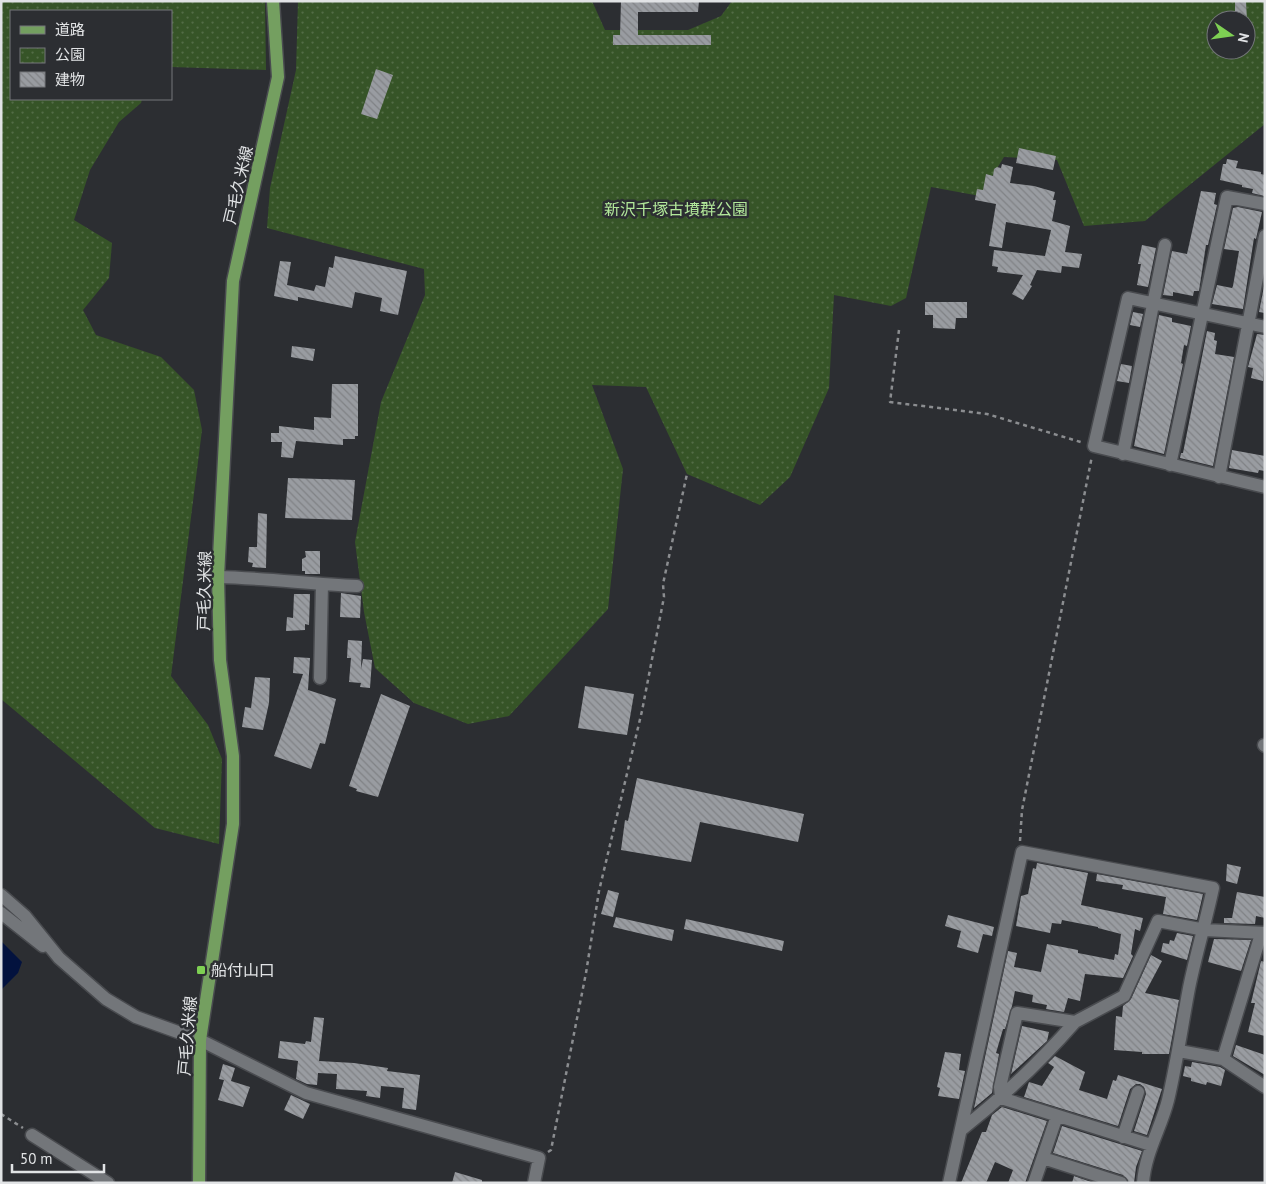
<svg xmlns="http://www.w3.org/2000/svg" width="1266" height="1184" viewBox="0 0 1266 1184" font-family="'PT Sans','Noto Sans JP',sans-serif">
	<defs>
		<pattern id="park-dots" width="8" height="8" patternUnits="userSpaceOnUse" patternTransform="scale(1.25)"><rect width="8" height="8" fill="#365427"/><path d="M2 2h.1M6 6h.1" fill="none" stroke="#536c46" stroke-width="1.8" stroke-linecap="round"/></pattern>
		<pattern id="building-back-hatch" width="6" height="6" patternUnits="userSpaceOnUse" patternTransform="scale(1.25)"><rect width="6" height="6" fill="#999ca1"/><path d="M-1 5l2 2M0 0l6 6M5-1l2 2" fill="none" stroke="#808285"/></pattern>
	</defs>
	<rect width="100%" height="100%" fill="#2c2e32"/>
	<path fill="url(#park-dots)" fill-rule="evenodd" d="M1,1h264l1,69 -95,-3v-56h-160v88h131l-1,4 -22,19 -29,48 -16,50 38,23 -3,35 -26,32 13,25 65,22 33,33 8,40 -31,246 37,49 14,34 -3,85 -64,-16 -154,-129z
		M298,1h294l13,29h83l33,-14 11,-15h533v123l-120,97 -61,5 -27,-66 -53,-3 -24,39 -49,-9 -25,111 -15,8 -57,-11 -5,93 -39,89 -30,28 -73,-31 -41,-87 -54,-2 31,84 -15,140 -99,107 -41,8 -54,-21 -39,-35 -11,-56 -9,-70 26,-140 44,-107 -1,-26 -157,-41 3,-40 26,-118zM1216,20h30v30h-30z"/>
	<path fill="#03123e" d="M1,941l21,21 -4,11 -17,17z"/>
	<path fill="url(#building-back-hatch)" d="M621,1h78l-1,11h-60v23h73v10h-98v-10h7z
		M1235,1h11l1,19h-12z
		M376,69l17,6 -16,44 -16,-5z
		M1019,148l37,8 -3,14 -37,-7z
		M1227,159l11,2 -2,7 25,4v2l4,1 -1,21 -12,-3 1,-4 -11,-2v-2l-22,-5 3,-16h3z
		M1002,164l11,3 -3,16 24,3 21,6 -2,8h3l-4,21 18,5 -5,26 17,2 -3,14 -17,-2 -1,7 -24,-3 -7,15 2,1 -9,14 -11,-6 11,-19 -26,-3 1,-5 -6,-1 2,-16 51,6 6,-26 -45,-8 -4,26 -13,-2 7,-42 -21,-4 2,-11 6,1 3,-16 7,2 1,-7 3,-2 4,1z
		M1201,191l15,2 -2,11 3,1 -9,40h-2l-7,46h-5l-1,5 -20,-4v4l-10,-1 9,-44 15,3z
		M1238,207l24,5 -6,27 -2,-1 -11,71 -31,-5 5,-19 15,3 1,-2 6,-35 -15,-2 9,-41z
		M1142,245l14,3 -8,39 -11,-2 4,-21h-3z
		M335,256l72,15 -9,44 -18,-4 2,-13 -27,-6 -3,16 -54,-11v4l-24,-5 6,-35 11,1 -4,23 27,6 2,-6 9,2 4,-20 4,1z
		M1265,281v32l-6,-1z
		M925,302h42v16h-11l-1,11 -22,-1v-13h-8z
		M1133,312l10,2 -3,13 -10,-2z
		M1159,315l13,3v4l19,4 -4,20 -3,-1 -3,18 2,1 -19,90 -30,-8z
		M1207,331l8,2 -1,7 3,1 -2,13 19,3 -21,109 -33,-8 1,-5h2z
		M1257,334l8,1 -2,46 -12,-3 2,-10 -5,-1z
		M292,346l23,3 -2,12 -22,-4z
		M1121,364l11,2 -3,17 -12,-2z
		M332,384h26v52h-3v3h-12v6l-47,-4 -3,17 -12,-1 1,-15h-11v-9h8v-7l35,4v-13l17,1z
		M1232,450l33,6v15l-6,-1 -1,3 -29,-5z
		M288,478l67,2 -3,40 -67,-2z
		M258,513l9,1 -1,54 -14,-1 1,-4 -5,-1 1,-15h8z
		M305,551h15v23h-15v-3h-3v-12l4,-2z
		M341,593l20,3 -1,22 -20,-1z
		M294,594h16l-1,31 -4,-1v6l-19,1 1,-14 6,1z
		M348,640l14,1 -1,28 2,-10 9,1 -2,28 -10,-1 1,-4 -12,-1 2,-24h-4z
		M294,657l16,1 -2,32 28,9 -11,45 -5,-1 -9,26 -37,-13 29,-82 -10,-1z
		M255,677l15,1 -1,25 -6,27 -21,-3 3,-20 6,1z
		M585,686l49,8 -7,41 -49,-7z
		M381,694l29,12 -32,91 -22,-6 1,-2 -8,-3z
		M637,778l167,36 -6,28 -98,-20 -9,40 -70,-12 4,-30 3,1z
		M1037,863l51,10 -7,32 62,13 -3,13 -5,-2 -4,25 2,2 -10,22 -38,-4 -5,27 -12,-3 -4,14 -18,-3 1,-4 -15,-3 1,-7 -18,-4 -3,15 -7,23h-2l-7,24 3,1 -7,39 -18,15 34,-157 9,2 -3,14 27,5 6,-28 31,6v3l36,7 1,-6 3,1 3,-21 -23,-6v-1l-36,-7 -1,4 -9,-1 -2,10 -34,-7 5,-30 7,-2 5,-26 3,1z
		M1227,864l14,3 -4,17 -11,-3z
		M1097,874l106,20 -6,26 -34,-6 3,-17 -44,-8 1,-4 -27,-4z
		M608,890l11,3 -6,24 -12,-3z
		M1237,892l28,5v21l-9,-2 -1,8 -31,-1v-5h8z
		M948,915l46,12 -2,9 -9,-2 -5,19 -21,-6 4,-16 -16,-5z
		M616,917l58,13 -2,11 -59,-14z
		M686,919l98,22 -2,10 -98,-22z
		M1177,933l16,3 -6,24 -26,-8 2,-9 6,1 1,-4 4,1z
		M1214,939l37,1 -10,31 -33,-9z
		M1151,955l11,6 -17,32 34,7 -10,54h-27v-2l-28,-2 2,-34 6,1 1,-11 8,-7z
		M1261,961l4,1v74l-17,-4 7,-29h-4z
		M314,1017l10,1 -5,43 35,2 34,5 -1,3 33,4 -4,35 -14,-2 2,-20 -23,-2 -1,12 -14,-2 1,-5 -31,-2 1,-15 -19,-1 -1,12 -10,-1 -11,-5 2,-18 -20,-3 2,-17 25,3 1,-3 5,1z
		M1022,1026l27,6 -2,9 -36,33z
		M1236,1045l29,10v20l-32,-19z
		M945,1052l16,2 -2,16 6,1 -6,28 -21,-3 2,-8 -3,-1z
		M1055,1056l30,16 -6,18 28,9 6,-19 3,1 2,-6 44,14 -15,46 -13,-4 12,-37 -2,-7 -4,-3h-4l-6,5 -12,37 -94,-29 5,-15 13,4 12,-19 -6,-4z
		M1192,1062l28,5 5,3 -4,16 -14,-4 -1,3 -15,-4v-3l-8,-2 2,-10 6,1z
		M223,1064l12,4 -4,13 19,6 -7,20 -25,-7 6,-20 -5,-1z
		M291,1095l19,9 -7,15 -19,-9z
		M1002,1107l45,14 -22,62h-17l5,-13 -18,-8 -9,21h-25l21,-51h4l6,-17z
		M1062,1126l80,25 -6,16 -2,16h-5l-6,-8 -70,-22z
		M455,1172l27,8v3h-30z
		M1074,1176l20,7h-22z"/>
	<g fill="none" stroke-linecap="round" stroke-linejoin="round">
		<defs>
			<path id="minor" d="M1265,327l-137,-29 -34,148 171,41
				M1123,454l42,-209
				M1170,465l57,-268 38,7
				M1219,477l46,-241
				M218,577c47,1 92,7 139,9
				M320,678l2,-94
				M1264,745l1,1
				M1,895l24,21 34,42 47,41 30,18 64,23 106,53 233,65 -5,25
				M1,913l42,33
				M1075,1022l49,-26 34,-75 47,9 60,3
				M1179,1051l44,8 42,28
				M1223,1059l38,-125
				M961,1130c42,-33 79,-68 114,-108l-58,-9 -17,74 1,11 150,47
				M32,1135l76,48
				M1123,1137l15,-45
				M1043,1158l78,25
				M949,1183l73,-331 191,36c-7,33 -17,66 -24,100 -7,37 -12,74 -21,112 -7,28 -23,53 -25,83
				M1034,1183l23,-67"/>
			<path id="major" d="M199,1183l1,-143 33,-216v-68l-13,-96 -2,-83 15,-296 45,-204 -5,-76"/>
		</defs>
		<use href="#minor" stroke="#494b4f" stroke-width="15"/>
		<use href="#major" stroke="#494b4f" stroke-width="15"/>
		<path stroke="#8b8d90" stroke-width="2.5" stroke-dasharray="4 4" stroke-linecap="butt" d="M899,330l-9,72 97,12 97,29
			M1020,841l2,-31 70,-354
			M1,1114l22,14
			M548,1152l3,-2 35,-177 13,-82 43,-180 22,-114 -1,-13 24,-110"/>
		<use href="#minor" stroke="#73767a" stroke-width="12"/>
		<use href="#major" stroke="#749f60" stroke-width="12"/>
	</g>
	<rect fill="#7ed053" stroke="#2c2e32" stroke-width="2" x="196" y="965" width="10" height="10" rx="2.5"/>
	<g text-anchor="middle" stroke-width="5" stroke-linejoin="round" paint-order="stroke">
		<g font-size="16" fill="#e1e3e5" stroke="#2c2e32">
			<text transform="translate(238 185) rotate(-77)" y="6">戸毛久米線</text>
			<text transform="translate(204 591) rotate(-89)" y="6">戸毛久米線</text>
			<text transform="translate(187 1036) rotate(-85)" y="6">戸毛久米線</text>
		</g>
		<g font-size="16" fill="#b2e89a" stroke="#2c2e32">
			<text x="676" y="215">新沢千塚古墳群公園</text>
		</g>
		<g font-size="16" fill="#e1e3e5" stroke="#2c2e32" text-anchor="start">
			<text x="211" y="976">船付山口</text>
		</g>
	</g>
	<rect width="1266" height="1184" fill="none" stroke="#e1e3e5" stroke-width="5"/>
	<rect x="10" y="10" width="162" height="90" fill="#2c2e32" stroke="#74767a"/>
	<rect x="20" y="26" width="25" height="8" fill="#749f60" stroke="#74767a"/>
	<text x="55" y="35" font-size="15" fill="#e1e3e5">道路</text>
	<rect x="20" y="48" width="25" height="15" fill="url(#park-dots)" stroke="#74767a"/>
	<text x="55" y="60" font-size="15" fill="#e1e3e5">公園</text>
	<rect x="20" y="72" width="25" height="15" fill="url(#building-back-hatch)" stroke="#74767a"/>
	<text x="55" y="85" font-size="15" fill="#e1e3e5">建物</text>
	<g transform="translate(1231 35) rotate(103)"><circle r="24" fill="#2c2e32" stroke="#74767a"/>
	<path d="M0-4L9 19L0 12L-9 19Z" fill="#7ed053"/>
	<text y="-8" font-size="14" font-weight="bold" text-anchor="middle" fill="#e1e3e5">N</text>
	</g>
	<path d="M12 1164v8h92v-8" fill="none" stroke="#e1e3e5" stroke-width="2.5"/>
	<text x="20" y="1164" font-size="15" fill="#e1e3e5" stroke="#2c2e32" stroke-width="4" paint-order="stroke">50 m</text>
</svg>
